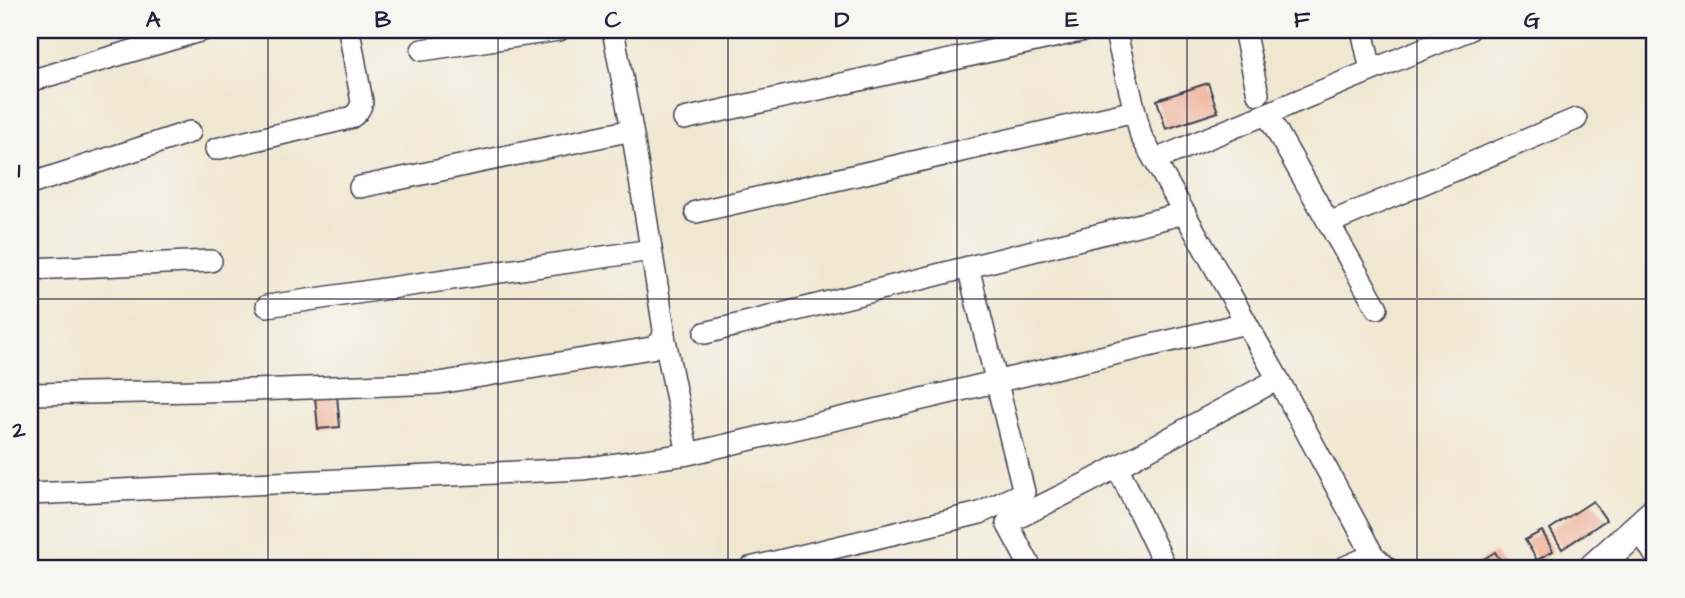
<svg xmlns="http://www.w3.org/2000/svg" width="1685" height="598" viewBox="0 0 1685 598" font-family="'Architects Daughter',sans-serif">
	<rect width="100%" height="100%" fill="#f6f6f2"/>
	<filter id="ink" filterUnits="userSpaceOnUse"><feTurbulence type="fractalNoise" baseFrequency=".0143" numOctaves="2"/><feDisplacementMap in="SourceGraphic" scale="14" xChannelSelector="R" yChannelSelector="G"/><feConvolveMatrix kernelMatrix="1 2 1 2 8 2 1 2 1" color-interpolation-filters="sRGB"/></filter>
	<filter id="wash" filterUnits="userSpaceOnUse"><feTurbulence type="fractalNoise" baseFrequency=".00686" numOctaves="4" result="noise"/><feDisplacementMap in="SourceGraphic" scale="28" xChannelSelector="R" yChannelSelector="G"/><feGaussianBlur stdDeviation="1.57" result="paint"/><feColorMatrix in="noise" values="0 0 0 0 0 0 0 0 0 0 0 0 0 0 0 0 0 1.4 0 .05"/><feComposite in="paint" operator="in"/></filter>
	<g filter="url(#wash)">
		<rect width="100%" height="100%" fill="#f1e7d0"/>
		<g id="blocks">
			<path fill="#efae96" d="M1208,83l10,29 -52,17 -9,-29z
				M337,396l3,31 -22,2 -3,-32z
				M1593,501l13,19 -44,29 -12,-20z
				M1542,531l11,20 -16,9 -12,-20z
				M1495,552l10,16h-36z"/>
		</g>
	</g>
	<g filter="url(#ink)">
		<use href="#blocks" fill-opacity="0" stroke="#414051" stroke-width="2"/>
		<g fill="none" stroke-linecap="round" stroke-linejoin="round">
			<defs>
				<path id="street" d="M1115,30l26,106 137,243 95,176 14,13
					M1244,30l14,64
					M1362,30l9,40
					M422,50l137,-20
					M30,81l173,-51
					M1267,114l110,194
					M684,119l401,-89
					M216,149l134,-31c7,-4 10,-8 12,-16l-13,-72
					M1155,160l314,-130
					M30,184l160,-52
					M360,187l272,-57
					M696,212l439,-101
					M1329,223l247,-104
					M30,269l181,-8
					M267,306l384,-56
					M705,333l480,-120
					M664,335l24,119
					M30,394l224,-4 185,-7 212,-35c9,-4 13,-9 13,-19l-32,-199 -19,-100
					M1117,466l49,102
					M30,494l552,-25 106,-15 558,-131
					M1638,527l17,28
					M750,568l230,-55 44,-21 -56,-225
					M1031,568l-24,-45 84,-42 187,-102
					M1343,568l30,-13"/>
				<path id="secondary" d="M1594,568l61,-55"/>
			</defs>
			<use href="#street" stroke="#414051" stroke-width="24"/>
			<use href="#secondary" stroke="#414051" stroke-width="33"/>
			<use href="#street" stroke="#fff" stroke-width="21"/>
			<use href="#secondary" stroke="#fff" stroke-width="30"/>
		</g>
	</g>
	<path fill="none" stroke="#22223b" stroke-width="2" stroke-opacity="0.55" d="M268,30v538M498,30v538M728,30v538M957,30v538M1187,30v538M1417,30v538M30,299h1625"/>
	<rect width="1685" height="598" fill="none" stroke="#f6f6f2" stroke-width="77"/>
	<rect x="38" y="38" width="1608" height="522" fill="none" stroke="#22223b" stroke-width="2.5"/>
	<g font-size="23" text-anchor="middle" font-weight="bold" fill="#22223b">
		<text x="153" y="27">A</text>
		<text x="383" y="27">B</text>
		<text x="613" y="27">C</text>
		<text x="842" y="27">D</text>
		<text x="1072" y="27">E</text>
		<text x="1302" y="27">F</text>
		<text x="1532" y="27">G</text>
		<text x="19" y="177">1</text>
		<text x="19" y="437">2</text>
	</g>
</svg>
